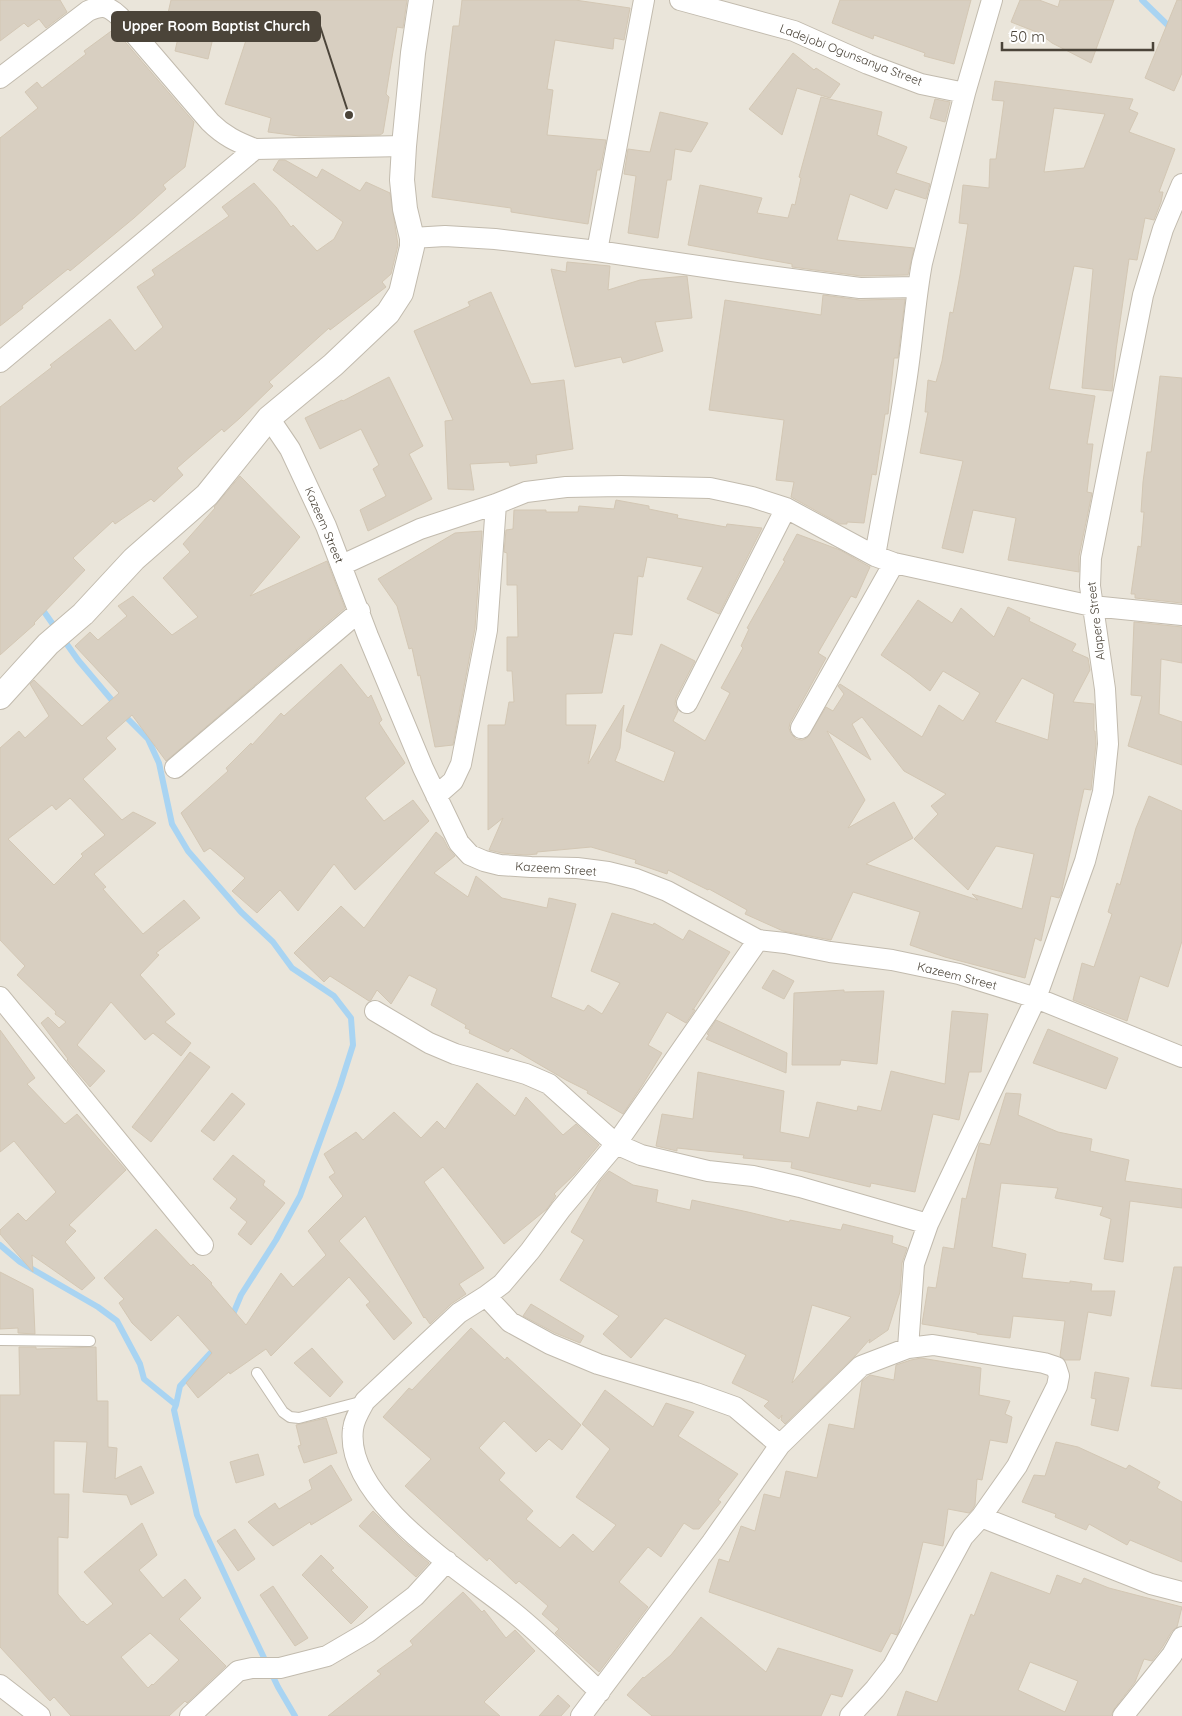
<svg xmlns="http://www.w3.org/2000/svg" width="1182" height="1716" viewBox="0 0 1182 1716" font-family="Quicksand,sans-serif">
	<rect width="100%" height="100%" fill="#f6f3ec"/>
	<path fill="#eae5da" d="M0,0h1182v1716h-1182z"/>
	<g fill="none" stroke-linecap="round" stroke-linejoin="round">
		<path stroke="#a9d4f2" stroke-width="6" d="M1142,0l40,39
			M40,606l38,54 38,45
			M122,713l26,26 11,24 13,61 16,27 53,61 32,30 19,26 42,28 17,22 2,27 -13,41 -40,110 -24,44 -35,55 -10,24
			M0,1245l20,17 78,45 19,14 23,43 4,15 32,26 -2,5 23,105 47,101 34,71 17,29
			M176,1405l4,-19 36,-39"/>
	</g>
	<path fill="#d8cfc1" stroke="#d3c7b4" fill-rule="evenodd" d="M0,0h60l7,12 -21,16 -7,-9 -11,8 -4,-4 -24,18z
		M171,0h236l-4,28 -6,-1 -11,67 3,3 -6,36 -3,2 -81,1 -31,-4 3,-14 -46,-14 26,-79 -34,-4 -9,38 -33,-8 3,-13 -15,-3z
		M462,0h113l55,8 -6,32 -10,-2 -1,11 -58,-9 -8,49 6,1 -6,45 59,5 -6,30h-3l-9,54 -77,-12v-4l-79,-11 21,-171h6z
		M840,0h131l-17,64 -30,-8 1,-3 -51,-18 -1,4 -41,-16z
		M1020,0h19l19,7 2,-7h54l-23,63 -39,-20 -13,-10 -28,-11z
		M1177,0h5v73l-8,18 -29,-13z
		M114,29l80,93 -9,45 -22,18 3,4 -32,29 -64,53 -2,-2 -46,37 1,2 -23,18v-188l38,-30 -13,-16 12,-10 5,6 44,-34 -2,-3z
		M793,53l21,17 2,-2 24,16 -10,14 -33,-10 -15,47 -33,-26z
		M995,81l138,18 -4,10 9,4 -9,19 46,17 -16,43h4l-2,10 -7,18 -9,-2 -8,42 -8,-1 -13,91 -4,41 -30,-3 11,-119 -19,-3 -25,123 46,7 -8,48h6l-6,48 5,1 -13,63v16l-71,-12 8,-42 -43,-8 -10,43 -21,-5 21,-87 -43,-8 8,-41h-3l3,-32 8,2 6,-21 8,-49 3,1 7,-38 8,-51 -9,-1 4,-38 26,3 1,-29h6l8,-58 -12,-1zM1054,108l51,6 -21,54 -40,4z
		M821,97l61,15 -5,23 30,12 -11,26 34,11 -4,15 -31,-10 -8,20 -37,-15 -13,46 77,8 -6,27 -47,1 -69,-9v-3l-104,-19 12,-60 62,13 -5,15 31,5 4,-14 3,1 6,-27 -2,-1z
		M935,99l15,3 -5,20 -15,-4z
		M660,112l48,11 -17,29 -16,-3 -4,31h-4l-9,58 -30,-5 8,-57 -12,-2 4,-25 22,3z
		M279,160h6l32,18 5,-9 38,22 6,-9 24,11 8,52 -7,29 -9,8 4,5 -56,43 -1,-2 -60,54 4,4 -33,32 -16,14 -2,-3 -45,39 6,7 -29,27 -3,-3 -36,25 -2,-3 -40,37 12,12 -51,53 1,1 -35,31v-248l52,-40 -2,-2 60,-46 25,32 28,-24 -26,-40 18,-12 -3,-5 77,-54 -7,-9 32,-24 22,24 15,20 2,-2 24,26 17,-12 9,-17 -70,-52z
		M567,262l43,4 -2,24 32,-10 47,-4 5,42 -37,4 8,29 -40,12 -2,-6 -46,10 -24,-98 15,3z
		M491,292l40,92 33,-4 9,69 -37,6 1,8 -27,3 -1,-4 -39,2 4,26 -26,-1 -3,-68 8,-1 -39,-89 56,-25 -2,-4z
		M823,295l37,5 45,-1 -7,59h-4l-6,56h-3l-9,61 -4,-1 -8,49 -17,-1v2h-7l-49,-27 3,-15 -18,-2 8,-60 -75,-10 16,-110 96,15z
		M1160,376l22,2v225l-47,-5v-4h-4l7,-48 3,1 3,-35h-3l2,-30 4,-30h4z
		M389,377l34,69 -14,8 23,45 -64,32 -8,-21 26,-14 -13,-27 6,-4 -18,-36 -41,20 -15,-31 37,-18 1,1z
		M240,476l60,61 -50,59 77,-35 18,47 -179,153 -34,-46 -26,23 10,11 -33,30 39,41 11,-8 23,11 -62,51 12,13 -3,2 40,45 41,-34 16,18 -44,35 3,2 -19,20 35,39 -10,8 26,21 -10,13 -28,-23 -8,7 -34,-38 -34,43 28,26 -15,16 -23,-27 1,-1 -27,-36 7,-6 11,11 7,-6 -11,-8 1,-2 -39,-37 8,-9 -25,-26v-192l19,-17 6,7 24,-22 -19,-32 4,-4 48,46 37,-33 -44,-47 15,-14 8,8 29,-24 -9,-10 15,-10 39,39 26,-18 -35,-39 27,-26 -7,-8 32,-36 -1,-1zM70,798l35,37 -24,19 2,2 -29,29 -46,-46 44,-34 4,5z
		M616,500l33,6v3l29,6 -1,3 49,9 1,-3 35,4 -43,86 -32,-15 16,-32 -56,-10 -4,20 -5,-1 -6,59 -18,-2 -12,60 -36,1v31h30l-8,39 36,-59 -4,43 -5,13 49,21 11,-30 -49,-21 35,-87 34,17 -19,37 -1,6 3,7 -5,10 32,20 25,-48 -9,-5 22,-40 -2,-2 8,-17 -2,-1 38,-67 -2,-1 14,-26 43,16 30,17 -14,31 -5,-2 -33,57 8,5 -36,65 -1,5 2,6 5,5 6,1 5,-2 19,-31 7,4 11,-17 -6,-8 2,-2 82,53 17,-32 24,16 17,-28 -37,-22 -13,20 -20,-16 -29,-20 37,-55 34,23 9,-15 33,29 14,-30 22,11 -1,3 47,23 -4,7 16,7 2,12 -17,32 21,2v27h1l1,13 -5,46 -7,-1 -23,105 -2,4 -8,-2 -10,45 -6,-3 -10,40 -80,-21 -35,-12 10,-33 -67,-20 -22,48 -48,-9 -38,-17 2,-4 -38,-21 -1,1 -40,-20 -1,4 -32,-11 1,-3 -45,-13 -54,5v2l-11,1 -24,-2 -13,-3 14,-32 -15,12v-105h17l4,-23h5l-2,-31h-5v-34h11l-1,-52h-10v-32l-3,-1 2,-22 7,-1 1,-19h32v2h32l1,-6 35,3zM1022,678l32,16 -6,46 -53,-18zM862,717l42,54 42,23 -15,12 7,8 -24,25 54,51 28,-44 38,8 -12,55 -50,-15 6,6 -112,-36 47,-26 -19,-36 -46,26 17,-28 -38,-69 44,29 -19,-36z
		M482,531l-7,97 -22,117 -18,2 -15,-72 -2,1 -6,-28 -3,1 -12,-43 -19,-27 77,-46z
		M1134,622l48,5v36l-21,-4 -2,55 23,8v43l-54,-19 14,-50 -11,-1z
		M341,664l27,34 3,-3 11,25 -3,3 26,40 -40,35 19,23 29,-21 16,21 -74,69 -21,-26 -36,47 -18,-21 -23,23 -25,-22 13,-13 -35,-30 -6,4 -23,-39 47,-42 -2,-3 25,-25 1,2 29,-32 3,3z
		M1149,796l33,15v130l-14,46 -28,-11 -13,45 -54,-21 9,-37 12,4 18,-53 -4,-2 9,-29 3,2 16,-57z
		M436,832l7,6 5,10 7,8 -21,17 34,24 8,-21 26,22 45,10 2,-10 27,6 -25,93 33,14 4,-6 14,9 18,-31 -29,-12 21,-58 41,12 1,-2 29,17 6,-10 41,22 -37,58 -1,-1 3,1 -9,13 -19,-11 -19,33 14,8 -19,31 -20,30 -36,-21 1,-2 -22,-11 -55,-32 -3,4 -39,-19 1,-3 -5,-2 1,-3 -35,-20 6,-16 -28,-14 -18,29 -14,-14 -6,10 -2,1 -39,-25 -6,6 -30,-29 47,-47 23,22z
		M773,970l21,11 -10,18 -22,-11z
		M844,990v2l40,-1 -7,73 -36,-4 -1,5h-48l2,-72z
		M952,1011l36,3 -7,58h-12l-10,48 -26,-6 -18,78 -44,-9 -1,4 -29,-7 -50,-12 1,-6 -49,-4 1,-3 -67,-7v3l-21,-5 6,-32 31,5 5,-47 86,19 -4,41 29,6 8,-36 40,9 1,-5 23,5 10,-40 54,13z
		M716,1020l71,33 -1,20 -80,-34 3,-4 -2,-1z
		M1048,1029l70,29 -12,31 -73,-26z
		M0,1030l35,48 -8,6 38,40 12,-10 49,56 -57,55 7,6 -11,11 30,36 -13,12 -50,-35 1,17 -33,-38v-4l18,-17 8,8 30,-29 -42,-51 -14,11z
		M190,1052l20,15 -59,75 -19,-15z
		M477,1083l38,33 11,-19 37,38 13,-11 23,21 -25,30 -20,19 2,2 -9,13 -43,35 -61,-77 -19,15 60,86 -25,16 7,10 -15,10 -21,20 -5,-7 -1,1 -59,-102 -26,25 73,82 -18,17 -28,-35 4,-3 -21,-25 -78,79 -5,-7 -36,25 -1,-2 -31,26 -12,-15 26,-30 -34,-38 -27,26 -19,-18 -13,-20 5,-4 -20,-21 52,-49 35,37 2,-2 19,19 -1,1 35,41 35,-52 12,14 33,-32 -18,-24 35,-35 -14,-19 6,-4 -11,-19 32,-22 7,8 31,-28 27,26 16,-17 8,8z
		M232,1093l13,11 -31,37 -13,-10z
		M1006,1093l15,1 -3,21 40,17 34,7 -2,12 39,9 -4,21 57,8v19l-52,-7 -7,61 -19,-3 7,-40 -11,-4 3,-8 -48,-9 3,-10 -57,-5 -9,64 34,7 -4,24 48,5v-2l22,3 -1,7h24l-4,25 -23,-4 -8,48h-15l-5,-4 5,-35 -52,-5 -3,22 -33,-4v-1l-55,-9 6,-37 8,1 7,-41 11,2 8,-51 4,1 13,-54 1,-2 10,2z
		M233,1155l32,26 -2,4 22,18 -34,42 -13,-11 9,-12 -17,-14 7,-9 -24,-20z
		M609,1171l24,14 25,5 -2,12 34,8 2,-10 56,12 41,10 1,-2 51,10 2,-6 50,12 -1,7 15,5 -5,15 -2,29 -12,38 -19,13 1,-4 -15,17 -70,68 -4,-4 1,-5 -3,4 -15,-13 5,-5 -37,-18 14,-28 -81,-37 -34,40 -28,-24 16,-18 -59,-36 24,-40 -13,-8 29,-51zM812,1305l39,12 -59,66 4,-13z
		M1174,1267h8v122l-31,-3z
		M0,1272l33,17 2,45 -17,-1v-5l-18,1z
		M531,1304l53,32 -4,7 -25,-10 -32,-17z
		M471,1328l34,32 2,-3 74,68 -19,25 -13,-11 -13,13 -32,-31 -25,27 26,25 -6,7 34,31 -7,8 34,29 13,-14 20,18 23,-27 -40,-28 34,-48 -28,-25 23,-34 48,37 13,-24 28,9 -16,24 60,38 -20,26 3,2 -22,27h-6l-9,-6 -23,34 -13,-10 -29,35 29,25 -49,65 -44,-39 4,-4 -17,-15 6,-8 -29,-25 -3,3 -27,-26 -2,3 -82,-75 26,-27 -48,-42 26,-29 3,2z
		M19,1347h17v2l60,-2 1,54h11v46l9,1 -2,31 26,-13 13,27 -23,12 -4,-10 -44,-3 4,-50 -33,-1v53h15l-1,44 -10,-1v57l24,28 1,-1 4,4 26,-21 -29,-32 58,-49 15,32 -18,15 24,28 22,-19 16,19 -22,21 47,47 -39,37 -2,-2 -16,15h-98l-17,-19 -4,4 -50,-54v-252h20zM150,1633l29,27 -26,25 -1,-1 -4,4 -27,-31z
		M312,1348l31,34 -13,15 -36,-34z
		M921,1358l60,10 -2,27 31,6 -5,13 7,3 -5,26 -17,-3 -8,40 -5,-1 -2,26 -3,5 -3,3 -21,-4 -5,37 -20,-4 -12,51 -12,38 -2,4 -6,-2 -10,19 -172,-60 10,-33 10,3 12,-36 14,5 9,-37 16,4 6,-27 31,7 12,-54 25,5 8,-48 8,-6 24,5 2,-15 15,-5z
		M1095,1372l34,6 -11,53 -27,-6 5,-26 -5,-1z
		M326,1418l11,35 -33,10 -6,-17 3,-1 -5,-20z
		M1056,1442l22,5 48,22 3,-4 31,17 -3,6 25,14v60l-52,-22 -3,5 -38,-21 -3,6 -31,-13 1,-3 -34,-12 12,-27 11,1z
		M258,1454l6,21 -28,8 -6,-21z
		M331,1465l21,35 -41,25 -1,-3 -37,24 -25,-24 27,-19 4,6 33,-20 -3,-9z
		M373,1511l30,30 26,22 -13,14 -57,-51z
		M235,1529l20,30 -17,12 -21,-30z
		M321,1555l13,13 -3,2 37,37 -17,17 -49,-49z
		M991,1572l59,22 7,-19 24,9 3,-6 25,10 73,19 -5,20 -5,4 -10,17 -10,13 -8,-2 -9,23 -21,27 -3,7h-214l9,-25 31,11 34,-88 3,2zM1030,1662l48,19 -13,31 -47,-22z
		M273,1586l35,52 -13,8 -35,-51z
		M463,1592l19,20 2,-2 22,28 9,-8 20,21 -51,51 16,14h-172l53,-42 -4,-3 36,-26 -3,-4z
		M701,1617l65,55 12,-24 75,22 -11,27 -11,-3 -10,22h-169l-25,-21 16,-18 1,1 27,-23z
		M558,1695l12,11 -9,10h-22z"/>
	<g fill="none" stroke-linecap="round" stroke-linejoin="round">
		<defs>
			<path id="service" d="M0,1340l90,1
				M257,1373l26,39 7,5 9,1 65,-17"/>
			<path id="minor" d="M680,0l114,31 74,33 53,20 44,9
				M0,78l88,-67c14,-6 19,-6 31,5l91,106c14,14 27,20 45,27l149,-3
				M412,238l33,-2 50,3 102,12 142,21 121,16 57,-1
				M597,251l47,-251
				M0,362l255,-213
				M269,418l21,31 36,77 42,110 55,132 36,75 11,12 14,6 16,4 31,2 46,1 31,4 28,7 31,12 91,49 27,3 45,9 62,8 67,14 77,24 146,59
				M875,556c9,-54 21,-107 29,-161 8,-44 10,-89 18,-132l43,-170 27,-93
				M342,565l78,-36 76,-25 30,-12 40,-5 55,-1 89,2 42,9 34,11 89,48 19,7 198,43 90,9
				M687,703l99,-195
				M801,728l93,-165
				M175,768l185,-157
				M436,796l17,-15 8,-17 26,-134 9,-126
				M0,997l203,248
				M375,1011l54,32 26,11 71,20 23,10 67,60 25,11 67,16 45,5 47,11 128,37
				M486,1296l24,26 40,22 48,20 98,29 39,14 45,38
				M908,1348l6,-84 14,-40 108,-226 49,-137 18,-69 5,-48 -3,-55 -15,-103 1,-28 52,-263 20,-66 19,-45
				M981,1517l170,67 31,8
				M0,1685l40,31
				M600,1692c-29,-27 -57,-56 -87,-80 -48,-39 -169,-112 -160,-183 1,-10 7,-19 12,-28l94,-88 27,-17 16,-12 28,-33 31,-42 55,-65 142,-204
				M190,1716l48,-45 14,-3h28l47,-12 41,-24 47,-36 32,-35
				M581,1716l131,-174 68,-97 81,-79 47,-18 25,-3 111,18 12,4 3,9 -2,10 -40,80 -36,51 -18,20 -70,129 -18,23 -25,27
				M1123,1716l49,-61 10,-18"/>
			<path id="tertiary" d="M0,697l48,-53 35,-30 51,-55 73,-64 62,-77 64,-53 55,-52 13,-20 11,-46v-9l-7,-29 -3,-29 2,-34 9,-93 8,-53"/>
		</defs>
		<use href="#service" stroke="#c2bbae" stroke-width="12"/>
		<use href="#minor" stroke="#c2bbae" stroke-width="22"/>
		<use href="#tertiary" stroke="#c2bbae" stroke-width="26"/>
		<use href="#service" stroke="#fff" stroke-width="10"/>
		<use href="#minor" stroke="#fff" stroke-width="20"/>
		<use href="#tertiary" stroke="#fff" stroke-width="24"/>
	</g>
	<g text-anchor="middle" stroke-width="5" stroke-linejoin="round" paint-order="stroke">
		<g font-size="12" fill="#4b4439" stroke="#fff">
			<text transform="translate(851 55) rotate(21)" y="4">Ladejobi Ogunsanya Street</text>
			<text transform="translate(324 525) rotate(67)" y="4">Kazeem Street</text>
			<text transform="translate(1096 621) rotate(-97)" y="4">Alapere Street</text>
			<text transform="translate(556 869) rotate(4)" y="4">Kazeem Street</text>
			<text transform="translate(957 976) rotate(14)" y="4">Kazeem Street</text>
		</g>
	</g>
	<path fill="none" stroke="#4b4439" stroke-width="2" d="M349 115L320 26"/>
	<circle fill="#4b4439" stroke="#fff" stroke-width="2" cx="349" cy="115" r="5"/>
	<rect fill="#4b4439" stroke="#4b4439" stroke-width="2" x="112" y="12" width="208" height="29" rx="5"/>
	<g font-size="14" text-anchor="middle" font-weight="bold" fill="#fff">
		<text x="216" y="31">Upper Room Baptist Church</text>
	</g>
	<path d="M1002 42v8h151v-8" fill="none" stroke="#4b4439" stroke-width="2.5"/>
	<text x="1010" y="42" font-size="15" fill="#4b4439" stroke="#ffffff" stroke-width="4" paint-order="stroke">50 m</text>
</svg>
